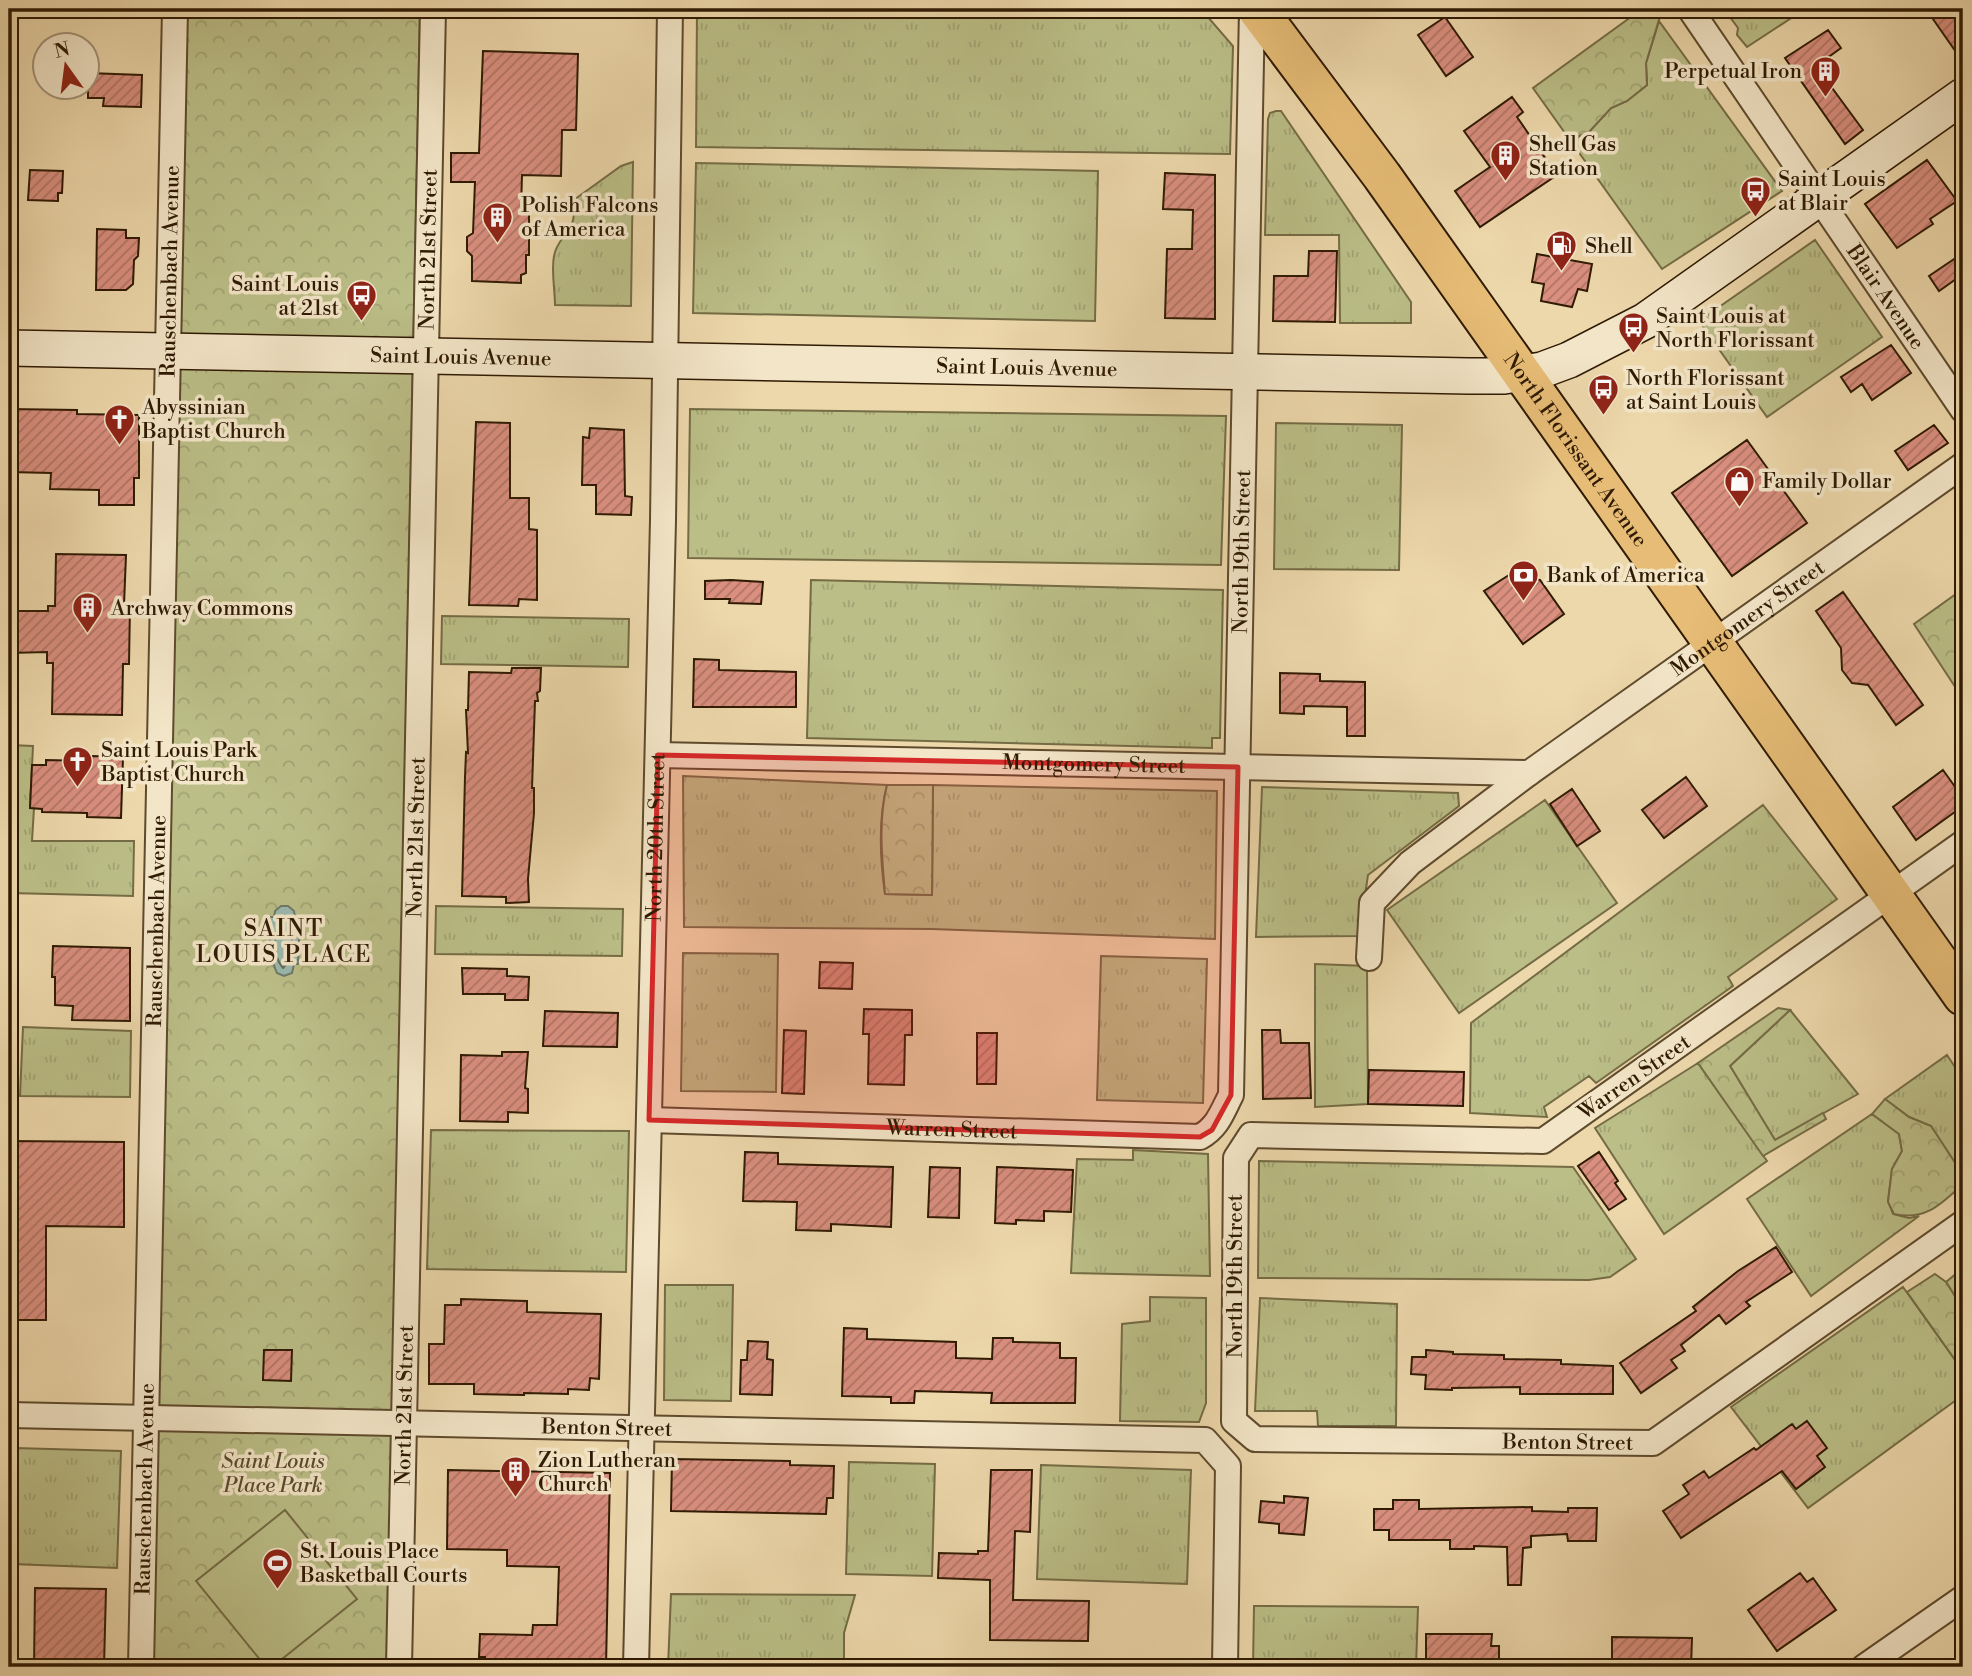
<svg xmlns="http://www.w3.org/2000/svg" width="1972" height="1676" viewBox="0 0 1972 1676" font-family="'Libre Bodoni',serif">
	<defs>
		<pattern id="grass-tufts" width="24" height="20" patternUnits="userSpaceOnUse" patternTransform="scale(1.75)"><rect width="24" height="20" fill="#bbbe87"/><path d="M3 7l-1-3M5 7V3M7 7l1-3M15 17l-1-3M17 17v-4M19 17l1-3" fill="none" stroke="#a1a373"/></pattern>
		<pattern id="forest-crowns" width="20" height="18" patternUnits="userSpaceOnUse" patternTransform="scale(1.75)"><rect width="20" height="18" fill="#bbbe87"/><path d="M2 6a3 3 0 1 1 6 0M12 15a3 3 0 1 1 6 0" fill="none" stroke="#a1a373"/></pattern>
		<pattern id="building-hatch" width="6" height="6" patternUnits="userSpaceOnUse" patternTransform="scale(1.75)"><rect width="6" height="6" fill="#da8f7f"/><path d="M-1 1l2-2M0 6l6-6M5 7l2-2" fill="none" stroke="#b17466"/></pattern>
	</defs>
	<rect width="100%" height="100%" fill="#edd8ab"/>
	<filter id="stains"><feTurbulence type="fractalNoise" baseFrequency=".00286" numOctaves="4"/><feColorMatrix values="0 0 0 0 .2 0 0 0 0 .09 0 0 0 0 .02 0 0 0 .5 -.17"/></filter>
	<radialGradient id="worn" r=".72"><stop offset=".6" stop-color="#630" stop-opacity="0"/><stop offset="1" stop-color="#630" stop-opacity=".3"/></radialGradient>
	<path fill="url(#grass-tufts)" stroke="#756c45" stroke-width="2" d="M697,9h504l32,37 -3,108 -534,-7z
		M1724,9h81l-58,38 -10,-12 1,-7z
		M1659,21l123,170 -120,78 -92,-129 19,-8 22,-24 16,-7 20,-16 -1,-22z
		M1276,111h5l130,191v21h-71l-1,-88h-74l3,-116 2,-6z
		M633,162l-2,144 -76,-1c0,-16 -4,-34 -1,-49 3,-21 28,-28 17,-54l50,-36z
		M696,163l402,8 -3,150 -402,-8z
		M1815,240l67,97 -115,80 -68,-96z
		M690,409l536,7 -5,149 -533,-7z
		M1276,423l126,2 -3,145 -125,-1z
		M811,580l412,10 -3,148h-8v10l-405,-10z
		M442,616l187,3 -1,48 -187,-3z
		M9,745l24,1 -3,61 4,1 -2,33h102l-1,55 -124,-3z
		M683,776l204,9c-9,35 -7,74 -2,109l47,1 1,-110 284,6 -2,148 -284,-10 -247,-2z
		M1262,787l196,6 1,13 -91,69 -9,61 -103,1z
		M1545,800l72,103 -158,110 -72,-103z
		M1763,805l74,94 -109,78 5,9 -137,97 -7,-7 -45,31 3,10 -77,-4 1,-90z
		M436,906l187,3 -1,47 -187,-2z
		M683,953l95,1 -2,138 -95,-1z
		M1101,956l106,3 -4,144 -106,-3z
		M1315,964l52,2 1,138 -53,3z
		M1790,1010l68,84 -83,46 -45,-74z
		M23,1027l108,4 -1,66 -110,-1z
		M1947,1055l16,24v96l-32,-49 -22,-9 -24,-18z
		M1698,1063l69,98 -103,73 -69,-106z
		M1872,1114l27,20 3,17 -10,18 -4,32 5,13 16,4 10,-2 -108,80 -64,-97z
		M431,1130l198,1 -3,141 -199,-3z
		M1133,1150l75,4 2,122 -139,-3 6,-114 56,1z
		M1259,1161l314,6 63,92 -26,18 -21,3 -331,-2z
		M1963,1268v41l-17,-27z
		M665,1285h68l-2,116 -67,-1z
		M1903,1287l60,84v24l-155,113 -77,-101z
		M1150,1297l56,1v105l-7,19 -79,-1 2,-97 28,-3z
		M1260,1298l137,6 -1,122h-78l-1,-15h-62z
		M15,1448l106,3 -4,117 -105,-4z
		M849,1462l86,2 -3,112 -86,-2z
		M1041,1465l150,5 -4,114 -150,-5z
		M671,1594l184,1 -11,38v34h-176z
		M1254,1606l164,1 -2,60h-163z"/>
	<path fill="url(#forest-crowns)" stroke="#756c45" stroke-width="2" d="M187,9h233l-33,1658h-235z
		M1642,9h17l2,4 -15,50 1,22 -20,16 -16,7 -22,24 -19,8 -37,-52z
		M1963,589v110l-49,-75z
		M887,785h46l-1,110 -47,-1c-3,-37 -7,-73 2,-109z
		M1778,1008l12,2 -60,56 45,74 48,-27 3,6 -63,37 -65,-93z
		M1885,1099l24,18 22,9 32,49v9c-22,20 -37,37 -69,30l-6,-12 4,-33 10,-18 -3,-17 -27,-20z
		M1935,1274l11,8 17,27v62l-56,-79z"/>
	<path fill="#bbbe87" stroke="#756c45" stroke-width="2" d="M285,1510l72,89 -85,68h-6l-70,-86z"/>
	<path fill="#9ab9ae" stroke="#6f796a" stroke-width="2" d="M281,906h7l6,5 1,7h5l-2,46h-4l-2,9 -8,3 -7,-3 -4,-10h-4l1,-46h4l1,-6z"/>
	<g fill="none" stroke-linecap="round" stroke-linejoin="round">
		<path stroke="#646a58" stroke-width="2" d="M285,915l7,11v31l-9,11c-11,-12 -11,-41 2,-53z"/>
	</g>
	<path fill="url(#building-hatch)" stroke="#2f1a03" stroke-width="2" d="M1926,9h28l9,13v40z
		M1445,17l28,40 -27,19 -28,-41z
		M1828,30l13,18 -25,18 47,64 -18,14 -60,-86z
		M483,51l95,3 -2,76h-14l-1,46 -39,-1 -1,34 8,1v45h-3v18l-5,2v8l-49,-2v-25l-5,-5v-14l6,-4 2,-51h-24v-29h28z
		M88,73l54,2 -1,32 -38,-1 1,-8h-16z
		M1512,97l11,15 -6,5 40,58 -77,52 -25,-36 35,-24 -26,-36z
		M1927,160l30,41 -27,18 3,5 -36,24 -32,-44z
		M30,170l33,1 -1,22h-4v8l-30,-1z
		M1165,173l50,2v144l-50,-1 2,-69h25l1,-39 -30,-1z
		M97,229l29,1v8h13l-1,18 -4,4 -1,24 -7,6h-30z
		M1309,251h28l-2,71 -62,-1 1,-45h34z
		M1963,253v21l-24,17 -10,-15z
		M1537,254l55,10 -5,27 -9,-2 -6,18 -31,-6 3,-17 -12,-2z
		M1891,345l20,28 -39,27 -10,-16 -11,8 -10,-15z
		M9,409l68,1v4l62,1v63h-5v27h-35v-15l-49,-1 1,-16 -42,-1z
		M476,422l34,1v75h19v31l8,1v70l-18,-1 -1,7 -49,-1z
		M1934,425l14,18 -40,27 -13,-19z
		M590,428l34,2 1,66 7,1 -1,18 -35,-1v-29h-14l1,-48 6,1z
		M1747,440l60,83 -75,53 -60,-83z
		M56,554l70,1 -2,50h6l-1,59h-6l-1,51 -70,-1 1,-51h-6v-11l-38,1v-42h39v-5h7z
		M1509,575l31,5 24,34 -41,30 -39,-53z
		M731,580l32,2 -2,22 -32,-1 1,-4h-25v-18z
		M1843,592l80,113 -27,20 -28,-40 -16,-2 -10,-13 -1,-22 -25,-37z
		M694,659l25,1v10l77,2v35h-103z
		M512,668h29l-1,23 -3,2 1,8h-3l-3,87h2v25l-6,66 1,23 -23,1v-6l-44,-1 3,-119 1,-25 2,1 -2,-43h2l1,-38 42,1z
		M1280,673l40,1v7l45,1v54h-18v-29l-43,-1v8l-24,-1z
		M91,756l32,1 -2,61 -34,-1v-4l-45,-1v-3l-12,-1 2,-43h14v-5l44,1z
		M1943,770l20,28v8l-47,34 -23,-33z
		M1686,777l21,29 -43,32 -22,-28z
		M1572,789l28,42 -23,15 -27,-42z
		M53,946l77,2v73l-58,-1 1,-14 -18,-1v-28h-3z
		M820,962l33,1 -1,26 -33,-1z
		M462,968l45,1v7l22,1 -1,23h-23v-6h-42z
		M864,1009l48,1v25h-7l-1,50 -36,-1 1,-50h-6z
		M545,1011l73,2 -1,34 -74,-1z
		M784,1030l22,1 -2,63 -22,-1z
		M1262,1030h18l1,13h28l2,55 -48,1z
		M977,1033h20l-1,51h-19z
		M502,1052h26l-3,36 3,1v24l-20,-1v10l-48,-1 1,-66 41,1z
		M1369,1070l95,2 -1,34 -95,-2z
		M9,1141l115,1v85l-78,-1v94h-37z
		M745,1152l33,1v11l115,3 -2,60 -60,-3v7l-35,-1 1,-28 -54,-1z
		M1599,1152l19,29 -3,2 11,16 -17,11 -31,-44z
		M930,1167l30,1 -1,50 -31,-1z
		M997,1167l76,3 -2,42 -27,-1v10l-28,-1v4l-21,-1z
		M1776,1247l16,25 -46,30 4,4 -24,18 -7,-9 -38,30 4,6 -14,9 6,8 -36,25 -21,-30 76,-52 -3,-4 45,-36z
		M461,1299l66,2v11l74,2 -2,65 -9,-1 -1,12 -21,-1v5l-44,-1v2l-50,-1v-10h-45v-40h15l1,-39h16z
		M844,1328l23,1v10l89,3v16l36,1 1,-21h20v4l47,1v15h16l-1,45h-84l1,-10 -77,-2 -1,12h-23v-6l-49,-1z
		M748,1341l20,1 -1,17 6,1 -1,35 -32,-1 1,-34h6z
		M264,1350h28l-1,31 -28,-1z
		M1426,1350l27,2v2l51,1v4l57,1v4l52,2v28h-93v-7l-68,1v2l-27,-1 1,-14 -15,-1 1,-17h14z
		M1807,1421l20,27 -10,8 8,11 -29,22 -14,-18 -101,67 -18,-27 26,-17 -6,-9 21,-14 5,7 45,-30 2,2 36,-26 4,5z
		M672,1459l118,2v4l44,1 -1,32h-6l-1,16 -155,-3z
		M448,1470l162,3 -4,194h-121v-10h-6l1,-23 52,1 1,-10h24l2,-58 -52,-1v-16l-60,-1z
		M991,1470h41l-2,62 -15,-1 -2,69 76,1 -1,40 -98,-1v-60l-52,-2 1,-25 39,1v-3h10z
		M1284,1496l24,2 -4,37 -25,-2v-9l-20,-2 2,-21 23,2z
		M1393,1500h26v9l113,-2v4l36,1v-4h29l-1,33h-28l-1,-7 -36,2v11l-8,1 -2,37h-13l-1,-38 -33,-1v3h-24v-9h-61v-10h-15v-21h19z
		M1800,1573l7,9 6,-4 23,32 -59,41 -29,-41z
		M35,1588l71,1 -2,78h-70z
		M1426,1634h66l-1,12h8v21h-73z
		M1612,1637l80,1 -1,29h-79z"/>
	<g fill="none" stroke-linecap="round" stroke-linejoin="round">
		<defs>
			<g id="street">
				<path id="s1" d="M1690,9l273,401"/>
				<path id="s2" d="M658,755l871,18"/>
				<path id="s3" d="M1963,843l-420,298 -292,-6 -15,23 -2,263 21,18 398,4 310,-220"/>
				<path id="s4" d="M1369,958l3,-55 38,-40 119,-90 434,-308"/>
				<path id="s5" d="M649,1120l551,17c18,-10 22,-25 31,-42l21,-1086"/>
				<path id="s6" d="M9,1415l1196,25 23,26 -3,201"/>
				<path id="s7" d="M141,1667l34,-1658"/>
				<path id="s8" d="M399,1667l34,-1658"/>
				<path id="s9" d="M636,1667l27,-1147 7,-511"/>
				<path d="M1864,1667l99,-69"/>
			</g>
			<g id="secondary">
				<path id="s10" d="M9,348l1460,28h35l38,-6 27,-10 76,-39 318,-225"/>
			</g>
			<g id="primary">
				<path id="s11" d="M1257,9l125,167 581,820"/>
			</g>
		</defs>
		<use href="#street" stroke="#5e4a2d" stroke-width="28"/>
		<use href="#secondary" stroke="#2f1a03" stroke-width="38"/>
		<use href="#primary" stroke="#2f1a03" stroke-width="42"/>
		<use href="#street" stroke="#f3e6c8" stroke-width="24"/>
		<use href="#secondary" stroke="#f3e6c8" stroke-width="35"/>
		<use href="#primary" stroke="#e6bc76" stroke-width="38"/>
	</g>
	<path fill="#d62828" fill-opacity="0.2" stroke="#d62828" stroke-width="5" stroke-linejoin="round" d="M658,755l580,12 -7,328 -19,35 -12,7 -551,-17z"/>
	<defs>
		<symbol id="building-pin" viewBox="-11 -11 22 30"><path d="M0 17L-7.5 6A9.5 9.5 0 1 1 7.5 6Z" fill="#8f2418" stroke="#f3e6c8"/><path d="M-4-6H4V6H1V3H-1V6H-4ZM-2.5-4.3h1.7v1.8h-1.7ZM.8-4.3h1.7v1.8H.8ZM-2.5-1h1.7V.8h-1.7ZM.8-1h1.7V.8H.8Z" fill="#fff"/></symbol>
		<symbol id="bus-pin" viewBox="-11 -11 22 30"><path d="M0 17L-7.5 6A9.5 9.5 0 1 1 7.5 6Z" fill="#8f2418" stroke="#f3e6c8"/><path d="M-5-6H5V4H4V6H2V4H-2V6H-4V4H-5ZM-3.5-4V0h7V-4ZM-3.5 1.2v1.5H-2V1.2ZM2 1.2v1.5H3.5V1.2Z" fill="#fff"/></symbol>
		<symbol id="fuel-pin" viewBox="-11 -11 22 30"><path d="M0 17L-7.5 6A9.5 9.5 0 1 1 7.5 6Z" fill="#8f2418" stroke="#f3e6c8"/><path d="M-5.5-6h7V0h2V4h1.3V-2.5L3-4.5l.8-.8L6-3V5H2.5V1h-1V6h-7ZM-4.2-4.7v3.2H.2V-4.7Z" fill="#fff"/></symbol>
		<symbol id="church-pin" viewBox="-11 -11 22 30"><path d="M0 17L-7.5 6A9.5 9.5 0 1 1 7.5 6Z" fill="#8f2418" stroke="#f3e6c8"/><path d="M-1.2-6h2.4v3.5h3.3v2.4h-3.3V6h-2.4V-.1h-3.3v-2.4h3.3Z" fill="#fff"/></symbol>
		<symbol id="shop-pin" viewBox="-11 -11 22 30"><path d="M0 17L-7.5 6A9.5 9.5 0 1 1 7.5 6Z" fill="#8f2418" stroke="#f3e6c8"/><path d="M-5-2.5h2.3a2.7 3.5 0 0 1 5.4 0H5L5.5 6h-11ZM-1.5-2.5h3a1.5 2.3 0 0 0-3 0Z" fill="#fff"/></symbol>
		<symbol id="bank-pin" viewBox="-11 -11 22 30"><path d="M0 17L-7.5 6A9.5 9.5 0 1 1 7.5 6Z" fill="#8f2418" stroke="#f3e6c8"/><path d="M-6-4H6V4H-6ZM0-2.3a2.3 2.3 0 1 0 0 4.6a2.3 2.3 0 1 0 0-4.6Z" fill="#fff"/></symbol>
		<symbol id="stadium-pin" viewBox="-11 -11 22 30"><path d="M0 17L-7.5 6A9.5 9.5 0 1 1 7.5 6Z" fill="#8f2418" stroke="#f3e6c8"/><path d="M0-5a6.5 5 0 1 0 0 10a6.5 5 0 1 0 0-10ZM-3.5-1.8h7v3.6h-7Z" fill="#fff"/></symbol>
	</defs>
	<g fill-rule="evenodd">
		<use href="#building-pin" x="1808" y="54" width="35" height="47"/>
		<use href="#building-pin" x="1488" y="138" width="35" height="47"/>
		<use href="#bus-pin" x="1738" y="174" width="35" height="47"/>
		<use href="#building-pin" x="480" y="200" width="35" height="47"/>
		<use href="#fuel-pin" x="1544" y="228" width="35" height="47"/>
		<use href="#bus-pin" x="344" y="278" width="35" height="47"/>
		<use href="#bus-pin" x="1616" y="310" width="35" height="47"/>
		<use href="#bus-pin" x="1586" y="372" width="35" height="47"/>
		<use href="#church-pin" x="102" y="402" width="35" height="47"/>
		<use href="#shop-pin" x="1722" y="464" width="35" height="47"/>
		<use href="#bank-pin" x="1506" y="558" width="35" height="47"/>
		<use href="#building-pin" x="70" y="590" width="35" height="47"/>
		<use href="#church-pin" x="60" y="744" width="35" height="47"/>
		<use href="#building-pin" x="498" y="1454" width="35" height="47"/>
		<use href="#stadium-pin" x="260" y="1546" width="35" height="47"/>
	</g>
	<g text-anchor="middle" stroke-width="7" stroke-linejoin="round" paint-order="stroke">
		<g font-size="21" fill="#2f1a03" stroke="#f3e6c8" text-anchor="start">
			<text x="1802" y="78" text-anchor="end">Perpetual Iron</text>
			<text x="1529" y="151">Shell Gas<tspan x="1529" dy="24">Station</tspan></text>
			<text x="1778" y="186">Saint Louis<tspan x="1778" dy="24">at Blair</tspan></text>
			<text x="521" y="212">Polish Falcons<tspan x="521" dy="24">of America</tspan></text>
			<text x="1585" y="253">Shell</text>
			<text x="339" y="291" text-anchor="end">Saint Louis<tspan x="339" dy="24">at 21st</tspan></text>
			<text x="1656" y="323">Saint Louis at<tspan x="1656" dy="24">North Florissant</tspan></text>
			<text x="1626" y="385">North Florissant<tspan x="1626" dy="24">at Saint Louis</tspan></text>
			<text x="142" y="414">Abyssinian<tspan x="142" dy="24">Baptist Church</tspan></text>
			<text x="1762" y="488">Family Dollar</text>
			<text x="1547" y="582">Bank of America</text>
			<text x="111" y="615">Archway Commons</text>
			<text x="101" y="757">Saint Louis Park<tspan x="101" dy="24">Baptist Church</tspan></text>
			<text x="538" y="1467">Zion Lutheran<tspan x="538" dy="24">Church</tspan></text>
			<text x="300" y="1558">St. Louis Place<tspan x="300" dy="24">Basketball Courts</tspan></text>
		</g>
		<g font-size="21" fill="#2f1a03" stroke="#f3e6c8">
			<text dy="7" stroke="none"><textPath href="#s8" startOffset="1418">North 21st Street</textPath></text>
			<text dy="7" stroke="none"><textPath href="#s7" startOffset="1396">Rauschenbach Avenue</textPath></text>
			<text dy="7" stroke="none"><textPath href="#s1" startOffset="348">Blair Avenue</textPath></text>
			<text dy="7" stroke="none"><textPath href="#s10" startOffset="452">Saint Louis Avenue</textPath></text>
			<text dy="7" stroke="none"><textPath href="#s10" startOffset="1018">Saint Louis Avenue</textPath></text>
			<text dy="7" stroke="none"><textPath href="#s11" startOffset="544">North Florissant Avenue</textPath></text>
			<text dy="7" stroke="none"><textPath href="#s5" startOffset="1148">North 19th Street</textPath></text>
			<text dy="7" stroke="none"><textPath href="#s4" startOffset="527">Montgomery Street</textPath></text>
			<text dy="7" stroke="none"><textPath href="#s2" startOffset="436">Montgomery Street</textPath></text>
			<text dy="7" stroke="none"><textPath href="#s8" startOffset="830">North 21st Street</textPath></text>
			<text dy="7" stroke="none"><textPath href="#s9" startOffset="830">North 20th Street</textPath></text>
			<text dy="7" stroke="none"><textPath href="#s7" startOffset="746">Rauschenbach Avenue</textPath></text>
			<text transform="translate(1634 1077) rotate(-35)" y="7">Warren Street</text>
			<text dy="7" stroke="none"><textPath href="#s5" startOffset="303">Warren Street</textPath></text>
			<text transform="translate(1235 1276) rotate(-90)" y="7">North 19th Street</text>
			<text dy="7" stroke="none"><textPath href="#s8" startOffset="262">North 21st Street</textPath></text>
			<text dy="7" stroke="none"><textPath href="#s6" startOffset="598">Benton Street</textPath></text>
			<text dy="7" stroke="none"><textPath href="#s3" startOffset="1438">Benton Street</textPath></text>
			<text dy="7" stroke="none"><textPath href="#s7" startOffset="178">Rauschenbach Avenue</textPath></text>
		</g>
		<g font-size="21" font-style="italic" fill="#594b2b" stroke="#f3e6c8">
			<text x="273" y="1468">Saint Louis<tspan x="273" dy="24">Place Park</tspan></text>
		</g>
		<g font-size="23" letter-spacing="2" fill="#2f1a03" stroke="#f3e6c8">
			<text x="284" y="936">SAINT<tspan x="284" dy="26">LOUIS PLACE</tspan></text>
		</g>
	</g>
	<rect width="1972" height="1676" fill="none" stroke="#edd8ab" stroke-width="35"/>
	<rect x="10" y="10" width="1951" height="1655" fill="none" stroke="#2f1a03" stroke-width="3.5"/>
	<rect x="18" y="18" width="1937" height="1641" fill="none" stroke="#2f1a03" stroke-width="2"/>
	<g transform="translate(66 66) rotate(346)"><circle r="33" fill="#f3e6c8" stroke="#a59479" stroke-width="2"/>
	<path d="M0-5L12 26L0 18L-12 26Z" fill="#8f2418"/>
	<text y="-10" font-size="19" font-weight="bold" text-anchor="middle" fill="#2f1a03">N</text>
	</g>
	<rect width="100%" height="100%" filter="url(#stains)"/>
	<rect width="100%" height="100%" fill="url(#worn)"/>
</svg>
